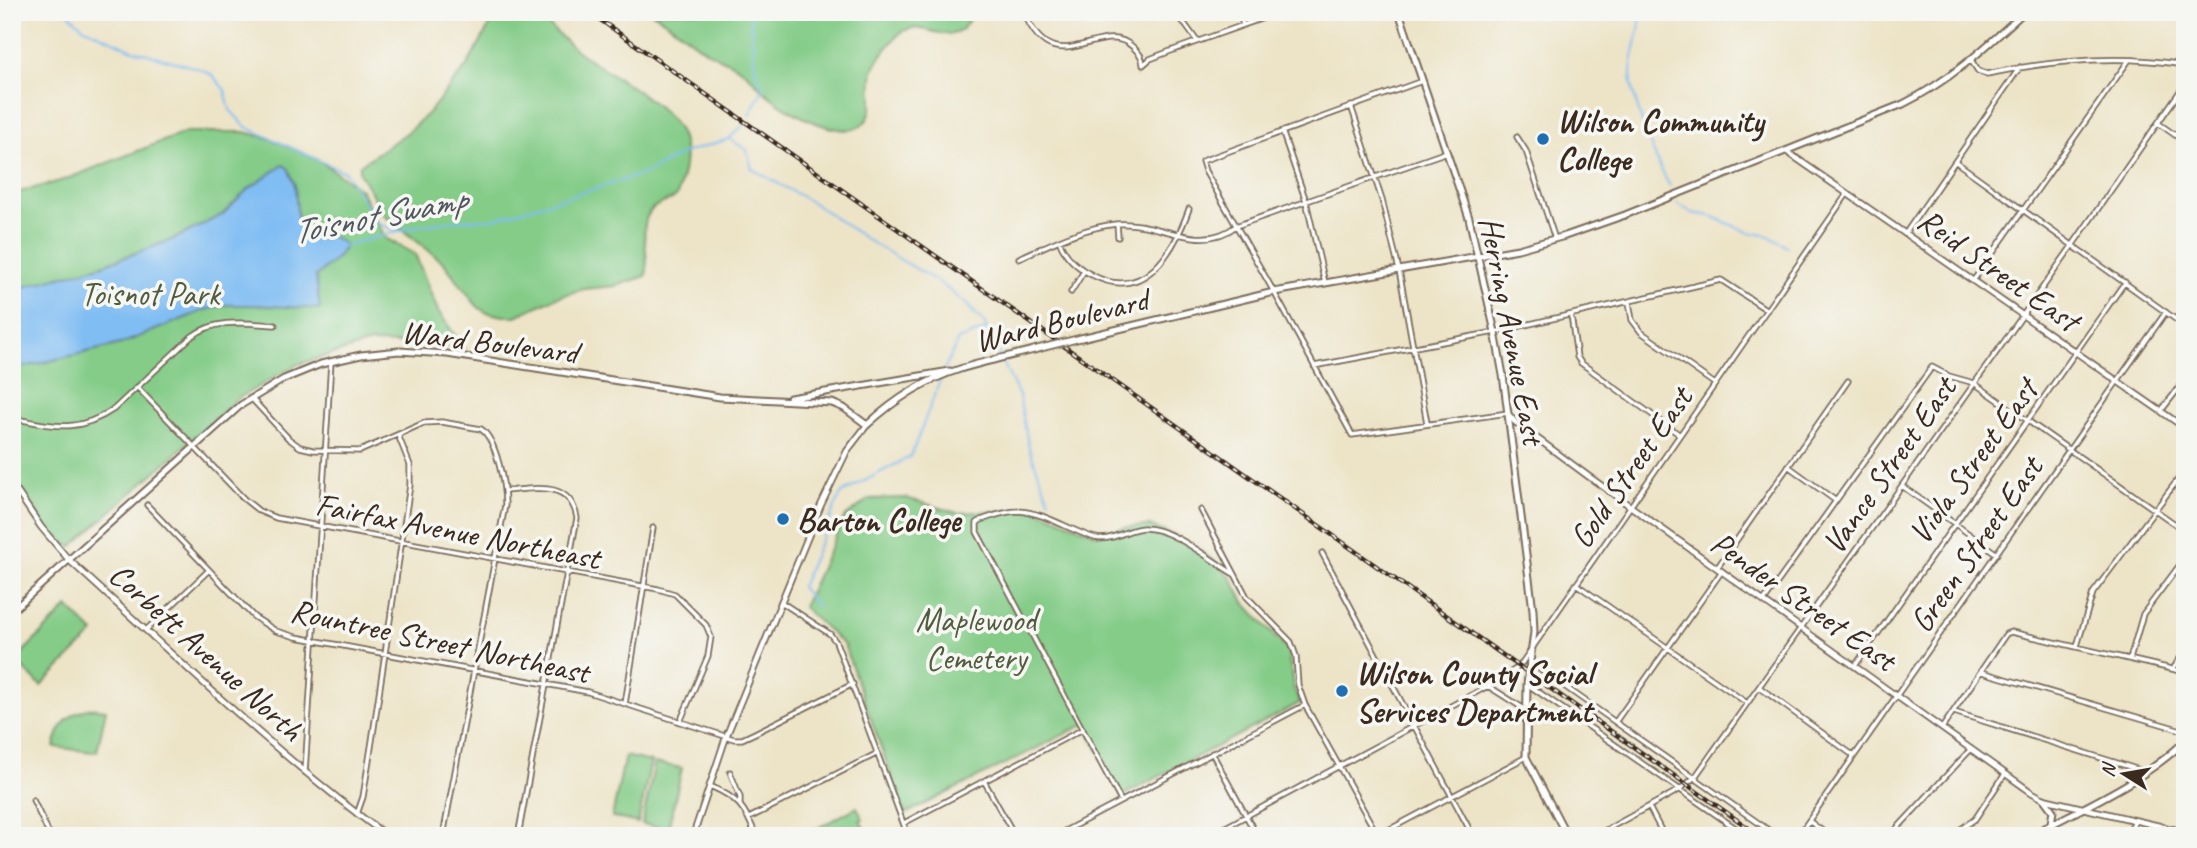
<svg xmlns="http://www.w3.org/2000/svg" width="2197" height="848" viewBox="0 0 2197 848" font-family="Caveat,sans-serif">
	<rect width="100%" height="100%" fill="#f6f6f2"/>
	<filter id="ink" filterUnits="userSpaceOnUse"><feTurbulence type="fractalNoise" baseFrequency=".0143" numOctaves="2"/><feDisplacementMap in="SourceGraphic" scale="14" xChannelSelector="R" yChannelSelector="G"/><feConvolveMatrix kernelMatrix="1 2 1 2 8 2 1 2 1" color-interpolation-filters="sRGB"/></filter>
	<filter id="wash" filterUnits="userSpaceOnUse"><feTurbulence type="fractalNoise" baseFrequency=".00686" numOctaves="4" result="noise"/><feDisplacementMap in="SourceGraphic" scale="28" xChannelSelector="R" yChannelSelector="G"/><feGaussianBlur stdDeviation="1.57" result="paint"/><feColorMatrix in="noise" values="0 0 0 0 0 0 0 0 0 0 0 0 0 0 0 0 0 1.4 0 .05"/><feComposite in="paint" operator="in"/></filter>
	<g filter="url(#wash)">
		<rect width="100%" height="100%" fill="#ede4c7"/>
		<path fill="#84cc88" stroke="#607b53" stroke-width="2" d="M497,12h38c14,13 28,28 44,40 27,21 87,50 101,81 9,20 3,43 -3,63 -7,6 -19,7 -25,13 -16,17 -1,47 -6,67l-30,10 -32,3 -27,8 -41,19h-13l-18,-4 -8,-6 -34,-44 -58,-46 -26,-44 1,-7 48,-33 23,-22 36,-44z
			M651,12h321c-17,49 -51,-2 -75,24 -8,9 -20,24 -24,35 -4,16 4,39 -9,52 -20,20 -75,-11 -92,-25 -11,-8 -20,-21 -31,-29 -10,-7 -23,-11 -33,-17 -20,-13 -37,-29 -57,-40z
			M186,132h58l25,6 50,22 42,30 24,48 30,16 23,57 26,37 -28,-3 -66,-2 -74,22 -59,34 -166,148 -21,-14 -38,-55v-284l52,-14z
			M906,498l52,15 77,-4 63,26 27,-8 25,-1 26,10 40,26 15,15 13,25 44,49 6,39 6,13 -178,93 -37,-72 -180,90 -61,-169 -41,-38 41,-89 25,-19z
			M68,607l26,26 -53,53 -26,-26z
			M92,708l14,2 -9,41 -5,1 -38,-5c5,-22 15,-35 38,-39z
			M625,756l26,6 -13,61 -26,-6z
			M655,763l27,5 -14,61 -26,-5z
			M857,807l6,12 -3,1 8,16h-65z"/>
		<path fill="#80bdf3" stroke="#5e7488" stroke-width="2" d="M283,165l5,3 7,18 3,36 10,11c15,3 27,1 37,13l-8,12 -21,18 4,33 -67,-4h-28l-20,5 -84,34 -109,26v-80l88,-24 74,-27 48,-24 25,-25z"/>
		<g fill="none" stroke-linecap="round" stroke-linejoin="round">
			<path stroke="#80bdf3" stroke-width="2" d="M67,12l16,15 50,23 67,19 12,6 13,15 5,20 16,17 99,45 35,53 21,6
				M1641,12c0,20 -9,40 -10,60 0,27 25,91 39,114
				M749,115l14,-26 -8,-20 -5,-57
				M730,139l17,11 5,19 63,35 54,37 71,42 25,20 19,20 35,73 10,52 20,52
				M1677,203l15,10 19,3 37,16 21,4 18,11
				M344,246l74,-20 44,-6 31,-1 101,-30 52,-16 38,-20 45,-14 13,-13
				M944,370l14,-30 29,-11
				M817,606l-16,-19 37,-87 4,-7 69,-37 30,-78"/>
		</g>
	</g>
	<g filter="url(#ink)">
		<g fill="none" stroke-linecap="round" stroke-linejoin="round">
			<defs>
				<path id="minor" d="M1024,12c30,75 77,4 109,35 6,6 10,10 10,18l7,-6 18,-7 112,-40
					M1176,12l21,29
					M1239,12l4,13
					M1971,60l7,11 9,3c65,-14 132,-20 198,-9
					M1422,81l-220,80 3,10 69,121 78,143 156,-22
					M1351,106l31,94 17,70 28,153
					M2158,123l27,19
					M1282,131l24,70 19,82
					M1517,137l9,14 29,88
					M1956,162l229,164
					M1117,224l1,13
					M1905,234l115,-167
					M1059,240c6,17 17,27 33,35 53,28 82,-24 97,-66
					M1019,258c32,-14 62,-30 97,-34 43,-4 83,31 120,2l211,-74
					M1973,281l156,-221
					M1071,292l13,-21
					M1629,302l3,18 9,12 74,52
					M1571,315l6,42 4,6 99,72
					M1314,366l181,-34 226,-52 46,30
					M137,387l107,112 15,12 17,7 382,71 17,5 31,31 5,12 -3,19 -28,66
					M251,398l38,41 11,8 13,3 47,1 64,-28 18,-1 39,7c16,11 24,57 24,76l-62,331
					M2161,411l24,-31
					M12,418c41,8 65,16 102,-9l77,-72c25,-19 54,-14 84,-12
					M1788,466l48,35
					M1902,486l95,68
					M505,491c29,-2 65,-12 72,27l-59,318
					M147,505l107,112 22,14 20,6 292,55 146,47h8l13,-6 98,-49
					M1201,510l46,87 44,45 5,14 2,29 7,20 73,131
					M1322,553l151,283
					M1717,568l131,-187
					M1576,584l171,119
					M1764,601l168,-234 17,9 25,7 211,148
					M781,602l49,32 6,8 72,194
					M146,630l63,-60
					M2077,646l16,-53 92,-123
					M2130,659l13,-45 42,-56
					M1530,662l247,174
					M1855,666l270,-384
					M2173,669l12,-18
					M1982,672l203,59
					M1527,684l220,152
					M1488,686l38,24
					M1759,687l95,69
					M625,704l28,-176
					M1954,712l192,60
					M1616,721l106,-150
					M1942,728l64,-94 5,-2 174,40
					M1212,753l45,83
					M305,772l26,-410
					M730,772l10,25v7
					M984,781l31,55
					M710,786c28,12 35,21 46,50
					M33,800l17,36
					M1121,801l-144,-269v-9l4,-3c12,-4 25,-9 37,-9 27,1 52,20 77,27 16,4 32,-9 48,-10 28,-1 67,32 91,46
					M1649,807l15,29
					M357,814l6,-17 9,-56 38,-256v-20l-12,-30
					M749,818l129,-65
					M1809,821l20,15
					M904,823l179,-94
					M1055,836l250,-131
					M1209,836l279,-150 31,-19 328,-473
					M1377,836l149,-79
					M1595,836l84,-46 16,-13 377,-531 113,-162
					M1798,836l368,-524
					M1890,836l81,-87
					M1951,836l24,-17 30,-45
					M2126,836l9,-15"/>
				<path id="tertiary" d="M1786,151l399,277
					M1508,414l7,8 73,54 443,316 13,7 141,33
					M12,484l29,43 28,33c104,94 205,193 318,276
					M693,836l33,-99 95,-232 26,-54 20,-26"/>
				<path id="secondary" d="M1399,12l70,206 26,114 8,43 30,235 1,22 -7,52 -1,73 41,79
					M1081,338l193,-46 244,-43 47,-13 60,-21 278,-111c47,-23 83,-57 121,-92
					M790,398l160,-27
					M12,611l229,-206 43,-26 37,-15 40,-9 38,-4 48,3 273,43 112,6 12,5 23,17c26,-24 58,-45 93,-56 28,-9 57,-14 85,-22
					M2044,799l9,12 -2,12
					M2030,836c51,-28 113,-54 155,-95"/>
			</defs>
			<use href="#minor" stroke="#796b59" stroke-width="7"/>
			<use href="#tertiary" stroke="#796b59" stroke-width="8"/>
			<use href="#secondary" stroke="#796b59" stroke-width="9"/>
			<use href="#minor" stroke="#fff" stroke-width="3.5"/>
			<use href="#tertiary" stroke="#fff" stroke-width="4.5"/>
			<use href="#secondary" stroke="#fff" stroke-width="5"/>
			<defs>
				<path id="rail" d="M589,12l1171,824"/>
			</defs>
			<use href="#rail" stroke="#3b2a1e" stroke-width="4.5"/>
			<use href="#rail" stroke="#f6f6f2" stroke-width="2" stroke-dasharray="5" stroke-linecap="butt"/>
			<defs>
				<path id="secondary-bridge" d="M1045,347l36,-9"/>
			</defs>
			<use href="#secondary-bridge" stroke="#796b59" stroke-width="9" stroke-linecap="butt"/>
			<use href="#secondary-bridge" stroke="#fff" stroke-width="5"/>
		</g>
	</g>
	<g fill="#1f6fb2" stroke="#f6f6f2" stroke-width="2.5">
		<circle cx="1543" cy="139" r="7"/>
		<circle cx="783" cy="519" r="7"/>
		<circle cx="1342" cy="691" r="7"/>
	</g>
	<g text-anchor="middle" stroke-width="7" stroke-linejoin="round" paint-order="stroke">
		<g font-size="33" font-weight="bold" fill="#3b2a1e" stroke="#f6f6f2" text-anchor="start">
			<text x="1557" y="132">Wilson Community<tspan x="1557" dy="38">College</tspan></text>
			<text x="797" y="531">Barton College</text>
			<text x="1356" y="684">Wilson County Social<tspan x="1356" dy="38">Services Department</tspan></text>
		</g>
		<g font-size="33" fill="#3b2a1e" stroke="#f6f6f2">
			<text transform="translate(1999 269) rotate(35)" y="12">Reid Street East</text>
			<text transform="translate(1061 319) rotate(-14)" y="12">Ward Boulevard</text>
			<text transform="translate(1513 330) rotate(79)" y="12">Herring Avenue East</text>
			<text transform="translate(490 341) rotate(7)" y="12">Ward Boulevard</text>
			<text transform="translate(1972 461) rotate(-54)" y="12">Viola Street East</text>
			<text transform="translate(1888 465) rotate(-55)" y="12">Vance Street East</text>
			<text transform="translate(1630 467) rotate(-55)" y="12">Gold Street East</text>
			<text transform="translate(458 530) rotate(11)" y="12">Fairfax Avenue Northeast</text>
			<text transform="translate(1975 544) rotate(-55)" y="12">Green Street East</text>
			<text transform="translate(1804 600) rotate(35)" y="12">Pender Street East</text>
			<text transform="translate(440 640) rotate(12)" y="12">Rountree Street Northeast</text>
			<text transform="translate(207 651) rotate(42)" y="12">Corbett Avenue North</text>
		</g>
		<g font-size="33" fill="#515b3e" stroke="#f6f6f2">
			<text x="150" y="305">Toisnot Park</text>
			<text x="976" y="631">Maplewood<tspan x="976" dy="38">Cemetery</tspan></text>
		</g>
		<g font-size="35" font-style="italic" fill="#50565e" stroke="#f6f6f2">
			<text transform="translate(379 215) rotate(-11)" y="12">Toisnot Swamp</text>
		</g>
	</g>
	<rect width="2197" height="848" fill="none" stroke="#f6f6f2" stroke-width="42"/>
	<g transform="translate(2124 774) rotate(281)" stroke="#f6f6f2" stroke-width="5" paint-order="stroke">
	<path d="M0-5L12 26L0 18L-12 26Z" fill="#3b2a1e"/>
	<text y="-10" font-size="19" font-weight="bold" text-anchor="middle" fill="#3b2a1e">N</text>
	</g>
</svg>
